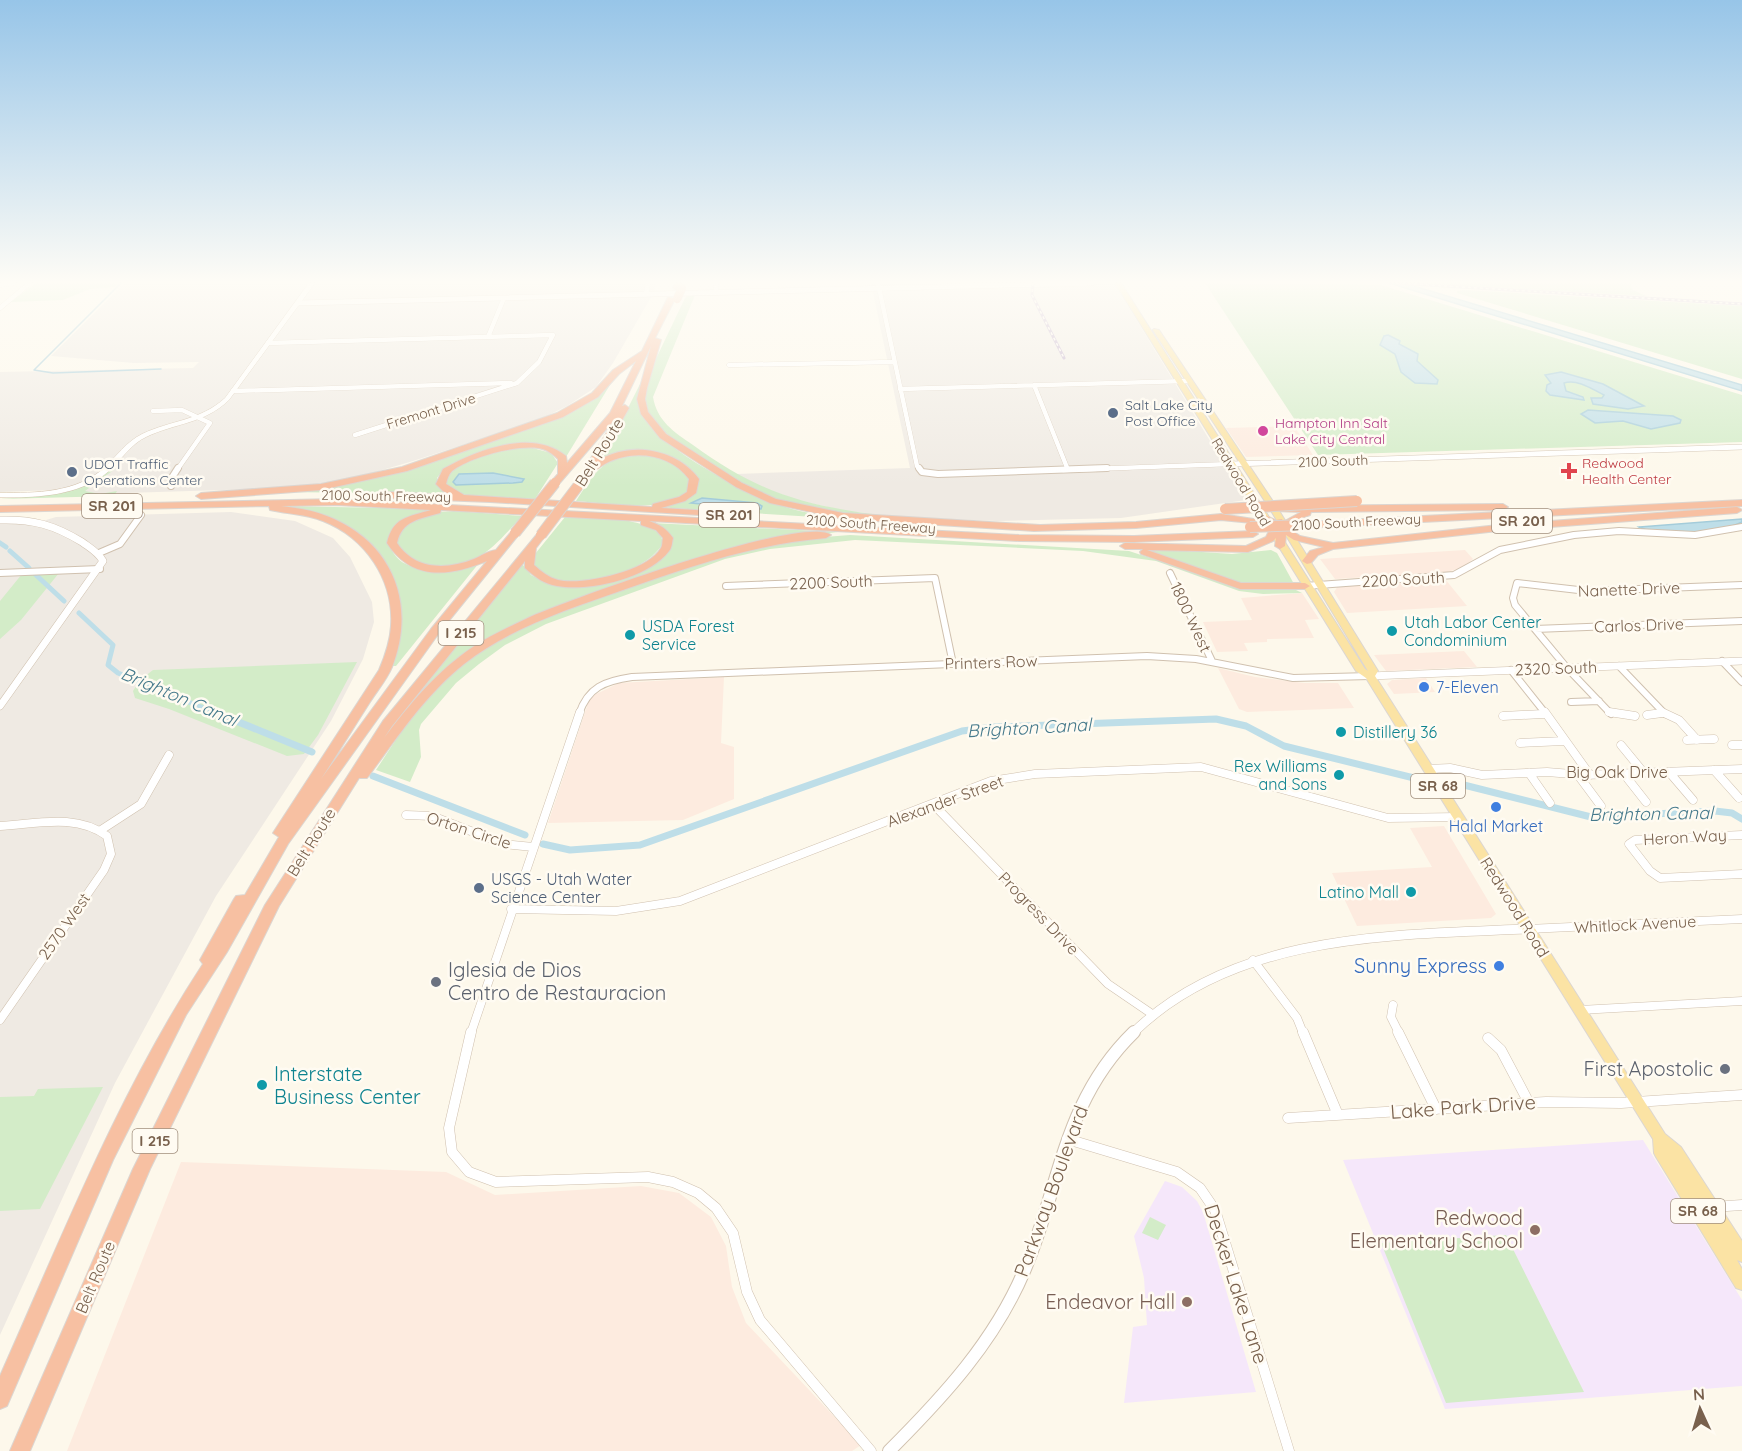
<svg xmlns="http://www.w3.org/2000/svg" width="1742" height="1451" viewBox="0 0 1742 1451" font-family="Quicksand,sans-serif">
	<rect width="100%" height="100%" fill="#fdf8eb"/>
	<path fill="#fdebdf" d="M1294,426l19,29 -67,2 -20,-29z
		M1465,550l8,9 -9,8 -23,7 26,32 -120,7 -13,-21 4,-6 69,-4 -6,-7 -66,4 -15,-20z
		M1302,593l17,26 -14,1 9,18 -47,1v3l-23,1 4,8 -31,1 -14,-30 49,-2 -11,-22z
		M1464,651l13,16 -91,4 -12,-16z
		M1218,668l37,9 49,6h34l16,25 -107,4 -8,-3z
		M724,677l-3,66 13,4v52l-51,21 -135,3 42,-126 29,-14z
		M1426,678l9,14 -41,2 -7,-10 5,-4z
		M1444,826l52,88 -5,4 -134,8 -25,-53 100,-6 -22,-39z
		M181,1162l265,10 49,23 146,-9 38,7 32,24 15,29 6,41 14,36 115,122 -9,6h-785z"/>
	<path fill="#efeae3" d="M125,283h531l-2,9 -41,71 -17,24 -29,19 -28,14 -126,41 -58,17 -66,10 -230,7 -4,-5 -55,2v-120l193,-4 6,-6 -65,1 -83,-7z
		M871,283h243l132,217 -125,18 -124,3 -95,-4 -56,-6 -46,-10 -45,-16 -19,-11 174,-6z
		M231,512l64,9 38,17 17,19 22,45 2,20 -11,37 -32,62 -115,175 -101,187 -115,252v-811h33l23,-7z"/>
	<path fill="#f5e7fa" d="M1643,1140l99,160v86l-297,23 -102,-249z
		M1165,1181l17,6 15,14 6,11 53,180 -132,11 9,-76 14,-2 -3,-47 -10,-42z"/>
	<path fill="#d3ecc8" d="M36,283h82l-4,4 -24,2 -27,11 -52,2z
		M1205,283l176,2 361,110v47l-424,13z
		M1418,283h212l3,7 13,6z
		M1464,290l278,16v73l-285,-86v-2z
		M689,295h6l-42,102c4,24 21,35 40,48 67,49 115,62 197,71 -51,-2 -106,-6 -151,-32 -14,-7 -26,-17 -39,-25 -28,-19 -42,-25 -57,-56l10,-38 32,-67z
		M613,380l-47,77c-14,-7 -29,-12 -46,-12 -23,1 -69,13 -83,33l1,8 8,8 -162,-2 102,-18 163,-53z
		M641,382c-2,10 -4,21 1,31 15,36 113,85 150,96 18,5 37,7 55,10l-191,-12 26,-7 15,-21c-20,-37 -62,-24 -95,-19z
		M529,447l22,6 7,10 -23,36 -70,-4 -18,-6 -4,-12c24,-20 54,-28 86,-30z
		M651,455l21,5 19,19 -2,12c-28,24 -79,12 -113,10 24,-36 28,-45 75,-46z
		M112,468l3,1 -30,22 15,3 17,-3 -3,5 -114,3 40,-3 54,-16z
		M282,506l156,3 -25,7 -23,29c11,36 61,21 89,18l-83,103h-3c18,-53 7,-113 -47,-140 -20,-10 -45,-14 -67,-19z
		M454,511l68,5c-38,42 -49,55 -108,48l-19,-22 10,-18 34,-12z
		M565,517c21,1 96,-2 98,26 -14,27 -71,43 -100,40 -9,-1 -19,-7 -27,-10l-5,-14z
		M651,523l187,9 -76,9 -36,9 -229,84 -86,72h-4l59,-75 56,-66 3,1 6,9 13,7 32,4 66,-18 28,-26z
		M850,535l279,16 116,38h49l8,4 -39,1 -24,-3 -83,-30 -73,-10 -228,-11 -85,9 -45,10 -179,65 -41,21 -26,19 -23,19 -35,41 -2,6 2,27 -11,25 -34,-12 46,-70 51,-46 54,-31 184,-66 88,-18z
		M1142,548l90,6 39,-4 6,3 17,31h-55z
		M59,573l-38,47 -21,19v-38l22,-27z
		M357,662l-39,73 -14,19 -17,2 -118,-47 -34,-11 -2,-7 7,-11 13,-10z
		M103,1087l-63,122 -40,2v-114l34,-1 4,-7z
		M1150,1217l16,8 -8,15 -16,-7z
		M1506,1235l78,157 -138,11 -65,-160z"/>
	<path fill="#bedee8" stroke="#a4ccda" stroke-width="1.5" d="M1389,283h15l338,102v6z
		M1388,335l12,6 -1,3 19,10 -1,7 21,19 -1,4 -22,-1 -14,-11 -6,-18 -15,-9 4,-9z
		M1561,372l42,12 41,22 -16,3 -35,-5 -2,-6h11l2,-3c-12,-6 -26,-16 -40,-12l2,8 17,6 1,3 -34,-5 -4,-4 1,-6 4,-2 -6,-8z
		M1588,410l85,6 8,4 -1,3 -29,6 -28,-8 -28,2 -14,-9z
		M493,473l31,6 -2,3 -9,1 -57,2 -3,-3 6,-8z
		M702,498l55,5 5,3 -1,3h-9l-61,-6z
		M1742,519v3c-23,12 -80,17 -103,5z"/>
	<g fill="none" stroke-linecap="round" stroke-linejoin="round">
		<path stroke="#a4ccda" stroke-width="1.5" d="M121,283l-87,87 19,3 108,-4"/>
		<path stroke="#bedee8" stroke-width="5" d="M0,543l6,4
			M10,551l19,17
			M36,575l28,26
			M79,613l34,32 -5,20 10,8 100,41"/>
		<path stroke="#bedee8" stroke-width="7" d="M214,712l98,40
			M373,776l152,59
			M1456,783l135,34 124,-6 17,2 10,6
			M543,844l27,6 70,-5 322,-114 32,-4 222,-8 30,7 38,20 134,33"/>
		<defs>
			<path id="minor-far3" d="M716,283v9
				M878,283l39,183 3,4
				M0,285l14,-2
				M646,294l2,-11
				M0,308l30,-25
				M488,337l16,-39
				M268,343l285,-8 -14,27 -22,21 -162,52
				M729,365l165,-3
				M1034,385l34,85
				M900,389l288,-8
				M233,391l278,-8
				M153,411l29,-1 28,13 -33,47
				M1063,470l168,-6"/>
			<path id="minor-far2" d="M919,468l3,4 16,2 169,-6
				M171,486v-7l7,-11
				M99,553l21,-9 21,-29
				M0,573l100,-4
				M1170,573l42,88
				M726,586l209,-8 18,86
				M1305,586l149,-11 46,-25 74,-15 45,-4 76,4 47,-8
				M1535,629l207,-8
				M1722,661l20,21
				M1619,666l46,48
				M1511,670l35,44
				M1571,702l28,-1
				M579,714c9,-27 26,-33 53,-37l515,-21 49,3 97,19 77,-2
				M1611,714l-44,-46 -52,-63 -2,-7 4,-15 70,8 155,-6
				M1658,714l4,-1"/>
			<path id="minor-far1" d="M1545,712l45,63
				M1609,712l26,4
				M1662,712l17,8 18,20
				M1647,715l15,-2
				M1503,716l40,-2
				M1687,740l27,-1
				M1520,743l44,-2
				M1621,745l23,28
				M1732,745h10
				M1428,769l22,-1 32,7 65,-3 37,3 158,-6
				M1714,770l25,28
				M1669,772l24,28
				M1529,773l21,30
				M1624,774l22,28
				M1578,775l23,31
				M933,804l175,180 44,30
				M406,815l26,1 72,28 29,3
				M0,826c36,-2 76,-13 107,10l4,18 -7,16 -104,150
				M101,830l40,-26 28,-49
				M1742,835l-107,5 -6,4 21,27 10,7 82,-4
				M511,909l105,2 64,-10 311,-120 44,-7 166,-7 187,51 70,-1
				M1528,929l214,-10
				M1253,960l44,58 6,15
				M1393,1005l-2,12 8,16
				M1580,1010l162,-9
				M471,1033l109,-321"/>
			<path id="minor" d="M471,1032l-22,96 3,24 17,20 27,10 152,-5 25,5 25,11 18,15 17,25 14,59 13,28 111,131
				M1303,1032l35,83
				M1398,1032l38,77
				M1488,1038l13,12 28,53
				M1288,1118l258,-16 75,1 121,-8
				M1067,1139l110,33 23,16 15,22 74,241
				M1712,1207l30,-2"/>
			<path id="tertiary-far3" d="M298,303l794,-20
				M1231,464l511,-17"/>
			<path id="tertiary-far2" d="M0,520c33,-1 54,5 82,22 8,6 16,10 21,19l-103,145
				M1370,676l372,-15"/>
			<path id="tertiary-far1" d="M1133,1033c102,-100 260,-98 395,-104"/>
			<path id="tertiary" d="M889,1451c54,-54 106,-110 136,-182 36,-85 38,-168 109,-237"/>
			<path id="secondary" d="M309,283h6l-86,117c-25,24 -54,23 -83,37 -15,7 -24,22 -37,34 -29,25 -72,27 -109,26v-4c36,0 76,0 104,-25 13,-12 22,-26 38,-34 29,-14 58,-13 83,-36z"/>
			<path id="primary" d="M1115,283h6l244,386 3,2 -98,-162 -117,-179 1,-1 5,1 119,179 100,162 -3,5 290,458 16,13 61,94v21l-5,-2 5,9v21l-6,-2 -80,-131 -2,-4 -1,-14 -287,-461 -10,-7z"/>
			<path id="motorway" d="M676,283h6l-6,7 -3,-2z
				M668,297l7,2 -20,39 6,2 -14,48 -2,11 3,13 18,22 76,49 34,16 67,14 197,12 96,-3 85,-8 39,6 -2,-3 5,-3 12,6 7,-1 1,3 18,-10 -27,-1 -2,-2 5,-3 226,-2 5,3 -5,3 -192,2 -1,3 -11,4 -11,9 12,8 33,7 165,-18 239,-18 5,3 -5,3 -239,18 -165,18 -15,6 -7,8 -4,1 -5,-3 8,-10 14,-4 -30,-7 -8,-5 -1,11 -5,3 -5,-3 1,-8 -3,3 -25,11 -101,-2 94,33h64l5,3 -5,3h-65l-99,-35 -1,-2 3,-3h-18l-5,-3 5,-3 121,3 20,-9 4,-8 -18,-6 -31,-3 -85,8 -102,3 -191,-12 -73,-16 -34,-16 -76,-49 -19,-24 -4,-15 14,-53 -29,60 3,-1 4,3 -30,52c33,-19 78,-11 100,19l-3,14 -11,8 -24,7 51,3 5,3 -2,2 -225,-14 -102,-4 -5,-3 5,-3 63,3 -8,-4 -7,-7 7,-15c34,-19 89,-41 123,-13l1,7 43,-50 26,-52 -17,13 -21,23 -35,20 -156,54 -86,19 -120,9 -5,-3 5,-3 120,-9 81,-17 155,-54 35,-20 21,-23 29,-19zM615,419l-30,49 2,2 -11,12 2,2h6c5,-6 10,-13 16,-17 28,-19 69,-15 89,12l-2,13 -8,5 -26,7 -1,3 -188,-12 -18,-11c1,-5 3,-10 6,-13 18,-14 63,-26 86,-23 8,1 14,5 20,11v15l-8,9 2,2h6z
				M337,499l682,36 115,1 119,-5 5,3 -5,3 -119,5 -115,-1 -370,-20c11,4 17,7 24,17 -1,4 -1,10 -4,13 -20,27 -80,41 -112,35 -13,-2 -22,-9 -32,-18v-7l-133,165 -8,12c26,-34 53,-67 89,-91 18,-12 38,-21 57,-30 39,-17 273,-103 301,-82l-5,3c-72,6 -138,29 -206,53 -54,19 -110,37 -156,73 -39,31 -67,74 -97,114h-8l-80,128 -129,263 -120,282h-20l123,-282 132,-264 118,-184 155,-188h6l2,2 -10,13 -2,17c8,7 14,12 24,15 23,6 91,-9 103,-32 2,-3 1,-7 2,-10l-7,-8 -15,-5v-4l-200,-11 -1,3c-20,6 -38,7 -43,30 18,27 49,27 77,16 7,-3 14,-8 22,-9l16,-19h6l2,2 -81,100 -151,211 -61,108 -41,63 -73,145 -106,246 -7,3v-33c62,-139 119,-284 203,-412l-3,-4 34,-61 2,-3 9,-1 34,-58 -6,-4 106,-163c6,-14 11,-29 12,-44 3,-46 -25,-88 -68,-105 -17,-7 -35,-7 -53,-11l-1,-4 -269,6v-6zM337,505l94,5c-23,7 -38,7 -44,33 25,38 61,34 100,18l-56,68 -110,150c17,-26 33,-52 49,-77 7,-11 17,-23 22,-35 24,-61 2,-121 -58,-148 -17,-8 -36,-11 -53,-13z
				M1742,500v6l-438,22 -5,-3 5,-3z"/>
		</defs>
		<use href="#minor-far3" stroke="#d0c1af" stroke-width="5"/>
		<use href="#minor-far2" stroke="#d0c1af" stroke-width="8"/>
		<use href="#minor-far1" stroke="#d0c1af" stroke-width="9"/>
		<use href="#minor" stroke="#d0c1af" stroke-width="11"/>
		<use href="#tertiary-far3" stroke="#d0c1af" stroke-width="6"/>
		<use href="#tertiary-far2" stroke="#d0c1af" stroke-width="8"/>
		<use href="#tertiary-far1" stroke="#d0c1af" stroke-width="10"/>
		<use href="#tertiary" stroke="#d0c1af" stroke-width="14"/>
		<use href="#secondary" stroke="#d3c2ad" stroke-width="1"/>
		<use href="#primary" stroke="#dcd6d1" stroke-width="2"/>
		<use href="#motorway" stroke="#dcd6d1" stroke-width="2"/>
		<use href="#minor-far3" stroke="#fff" stroke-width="4.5"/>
		<use href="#minor-far2" stroke="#fff" stroke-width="6"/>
		<use href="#minor-far1" stroke="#fff" stroke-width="8"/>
		<use href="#minor" stroke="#fff" stroke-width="10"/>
		<use href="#tertiary-far3" stroke="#fff" stroke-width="5"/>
		<use href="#tertiary-far2" stroke="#fff" stroke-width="7"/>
		<use href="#tertiary-far1" stroke="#fff" stroke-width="9"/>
		<use href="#tertiary" stroke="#fff" stroke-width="12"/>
		<use href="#secondary" fill="#fff" fill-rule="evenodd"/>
		<use href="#primary" fill="#fbe3a4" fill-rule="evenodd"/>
		<use href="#motorway" fill="#f7c0a2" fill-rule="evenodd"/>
		<defs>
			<path id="rail" d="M1033,283l-1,12 32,63
				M1396,283l346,21"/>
		</defs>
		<use href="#rail" stroke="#bca8c9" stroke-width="3"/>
		<use href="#rail" stroke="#fffbf2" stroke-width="1.5" stroke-dasharray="3" stroke-linecap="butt"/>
		<defs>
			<path id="motorway-bridge-far1" d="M677,299l5,-11"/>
			<path id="motorway-bridge" d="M1225,509l132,-8
				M1250,527l54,-2
				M515,533l40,-50
				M541,535l37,-49"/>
		</defs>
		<use href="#motorway-bridge-far1" stroke="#dcd6d1" stroke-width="9" stroke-linecap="butt"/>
		<use href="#motorway-bridge" stroke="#dcd6d1" stroke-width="12" stroke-linecap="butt"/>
		<use href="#motorway-bridge-far1" stroke="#f7c0a2" stroke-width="8"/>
		<use href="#motorway-bridge" stroke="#f7c0a2" stroke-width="10"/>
	</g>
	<linearGradient id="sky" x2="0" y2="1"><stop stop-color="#97c5e8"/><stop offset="0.58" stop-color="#fefcf6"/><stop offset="1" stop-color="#fefcf6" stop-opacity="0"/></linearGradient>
	<rect width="1742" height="486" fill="url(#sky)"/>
	<g fill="#5c6f8a" stroke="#fffbf2" stroke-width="2">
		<circle cx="1113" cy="413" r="6"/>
		<circle cx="72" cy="472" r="6"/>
		<circle cx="479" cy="888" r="6"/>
	</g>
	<circle fill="#d1479c" stroke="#fffbf2" stroke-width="2" cx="1263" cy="431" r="6"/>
	<path fill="#e0444e" stroke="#fffbf2" stroke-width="2" d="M1566 462h6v6h6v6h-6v6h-6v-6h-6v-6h6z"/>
	<g fill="#0f9aa8" stroke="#fffbf2" stroke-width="2">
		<circle cx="1392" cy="631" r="6"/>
		<circle cx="630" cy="635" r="6"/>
		<circle cx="1341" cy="732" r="6"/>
		<circle cx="1339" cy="775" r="6"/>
		<circle cx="1411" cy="892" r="6"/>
		<circle cx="262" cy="1085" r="6"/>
	</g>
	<g fill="#3f7fe0" stroke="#fffbf2" stroke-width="2">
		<circle cx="1424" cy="687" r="6"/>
		<circle cx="1496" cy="807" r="6"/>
		<circle cx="1499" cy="966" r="6"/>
	</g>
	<g fill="#6b7280" stroke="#fffbf2" stroke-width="2">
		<circle cx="436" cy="982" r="6"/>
		<circle cx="1725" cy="1069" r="6"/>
	</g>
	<g fill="#8d6e63" stroke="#fffbf2" stroke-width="2">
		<circle cx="1535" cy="1230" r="6"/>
		<circle cx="1187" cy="1302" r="6"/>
	</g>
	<g text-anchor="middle" stroke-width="5" stroke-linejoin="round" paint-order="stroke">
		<g font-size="14" fill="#4e5e75" stroke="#fffbf2" text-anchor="start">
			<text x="1125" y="410">Salt Lake City<tspan x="1125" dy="16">Post Office</tspan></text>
			<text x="84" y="469">UDOT Traffic<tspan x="84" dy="16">Operations Center</tspan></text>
		</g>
		<g font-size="14" fill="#79614d" stroke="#fffbf2">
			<text transform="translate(431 411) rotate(-17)" y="5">Fremont Drive</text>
			<text transform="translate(1333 461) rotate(-2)" y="5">2100 South</text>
			<text transform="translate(1241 482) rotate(59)" y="5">Redwood Road</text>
			<text transform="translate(386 496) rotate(1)" y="5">2100 South Freeway</text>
			<text transform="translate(1356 522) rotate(-3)" y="5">2100 South Freeway</text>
			<text transform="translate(871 524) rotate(4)" y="5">2100 South Freeway</text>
		</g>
		<g font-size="14" fill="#b23c85" stroke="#fffbf2" text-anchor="start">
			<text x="1275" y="428">Hampton Inn Salt<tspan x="1275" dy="16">Lake City Central</tspan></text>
		</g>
		<g font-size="14" fill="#be3a42" stroke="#fffbf2" text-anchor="start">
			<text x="1582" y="468">Redwood<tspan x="1582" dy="16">Health Center</tspan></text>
		</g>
		<g fill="#fffbf2" stroke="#a18f7e" stroke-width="1.5">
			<rect x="82" y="494" width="60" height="24" rx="4.5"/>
			<rect x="699" y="503" width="60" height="24" rx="4.5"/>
			<rect x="1492" y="509" width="60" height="24" rx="4.5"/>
			<rect x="438.5" y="621" width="45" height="24" rx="4.5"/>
			<rect x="1411" y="774" width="54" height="24" rx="4.5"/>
			<rect x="132.5" y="1129" width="45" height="24" rx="4.5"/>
			<rect x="1671" y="1199" width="54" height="24" rx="4.5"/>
		</g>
		<g font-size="15" font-weight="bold" fill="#79614d">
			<text x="112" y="511">SR 201</text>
			<text x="729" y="520">SR 201</text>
			<text x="1522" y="526">SR 201</text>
			<text x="461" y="638">I 215</text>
			<text x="1438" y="791">SR 68</text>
			<text x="155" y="1146">I 215</text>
			<text x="1698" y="1216">SR 68</text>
		</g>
		<g font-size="16" fill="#79614d" stroke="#fffbf2">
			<text transform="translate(599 452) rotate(-58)" y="6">Belt Route</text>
			<text transform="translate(1403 579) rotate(-3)" y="6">2200 South</text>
			<text transform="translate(831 582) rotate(-2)" y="6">2200 South</text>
			<text transform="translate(1629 589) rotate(-2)" y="6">Nanette Drive</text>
			<text transform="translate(1191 617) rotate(65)" y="6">1800 West</text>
			<text transform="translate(1639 625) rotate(-2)" y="6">Carlos Drive</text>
			<text transform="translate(991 662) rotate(-2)" y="6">Printers Row</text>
			<text transform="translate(1556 668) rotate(-2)" y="6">2320 South</text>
			<text x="1617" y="778">Big Oak Drive</text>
			<text transform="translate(945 801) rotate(-20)" y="6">Alexander Street</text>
			<text transform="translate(469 830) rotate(18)" y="6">Orton Circle</text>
			<text transform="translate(1685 837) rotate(-3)" y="6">Heron Way</text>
			<text transform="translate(311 842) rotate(-58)" y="6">Belt Route</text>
			<text transform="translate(1515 907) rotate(58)" y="6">Redwood Road</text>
			<text transform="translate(1039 913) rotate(46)" y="6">Progress Drive</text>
			<text transform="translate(1635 924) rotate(-3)" y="6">Whitlock Avenue</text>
			<text transform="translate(64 926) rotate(-55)" y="6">2570 West</text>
			<text transform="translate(95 1277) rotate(-67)" y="6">Belt Route</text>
		</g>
		<g font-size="16" fill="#0d838f" stroke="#fffbf2" text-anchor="start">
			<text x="1404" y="628">Utah Labor Center<tspan x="1404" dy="18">Condominium</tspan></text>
			<text x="642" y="632">USDA Forest<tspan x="642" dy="18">Service</tspan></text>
			<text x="1353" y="738">Distillery 36</text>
			<text x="1327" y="772" text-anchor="end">Rex Williams<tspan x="1327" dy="18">and Sons</tspan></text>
			<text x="1399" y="898" text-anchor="end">Latino Mall</text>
		</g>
		<g font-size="16" fill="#366cbe" stroke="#fffbf2" text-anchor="start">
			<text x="1436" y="693">7-Eleven</text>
			<text x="1496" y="832" text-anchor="middle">Halal Market</text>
		</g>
		<g font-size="16" fill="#4e5e75" stroke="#fffbf2" text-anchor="start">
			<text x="491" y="885">USGS - Utah Water<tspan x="491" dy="18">Science Center</tspan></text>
		</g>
		<g font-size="18" font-style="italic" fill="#467a8c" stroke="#fffbf2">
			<text transform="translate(179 697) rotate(23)" y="6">Brighton Canal</text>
			<text transform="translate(1029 728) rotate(-3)" y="6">Brighton Canal</text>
			<text transform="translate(1651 814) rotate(-1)" y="6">Brighton Canal</text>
		</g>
		<g font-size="20" fill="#366cbe" stroke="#fffbf2" text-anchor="end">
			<text x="1487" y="973">Sunny Express</text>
		</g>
		<g font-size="20" fill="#5b616d" stroke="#fffbf2" text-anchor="start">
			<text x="448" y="977">Iglesia de Dios<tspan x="448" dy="23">Centro de Restauracion</tspan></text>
			<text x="1713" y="1076" text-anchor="end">First Apostolic</text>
		</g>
		<g font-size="20" fill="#0d838f" stroke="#fffbf2" text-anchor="start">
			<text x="274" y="1081">Interstate<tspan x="274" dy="23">Business Center</tspan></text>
		</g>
		<g font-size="20" fill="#79614d" stroke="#fffbf2">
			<text transform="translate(1463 1107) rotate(-4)" y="7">Lake Park Drive</text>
			<text transform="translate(1051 1191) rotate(-70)" y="7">Parkway Boulevard</text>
			<text transform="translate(1236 1284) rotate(72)" y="7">Decker Lake Lane</text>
		</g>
		<g font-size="20" fill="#785e54" stroke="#fffbf2" text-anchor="end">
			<text x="1523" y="1225">Redwood<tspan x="1523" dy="23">Elementary School</tspan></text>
			<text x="1175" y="1309">Endeavor Hall</text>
		</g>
	</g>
	<g transform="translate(1700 1409) rotate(356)" stroke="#fffbf2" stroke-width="4.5" paint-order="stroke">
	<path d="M0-4.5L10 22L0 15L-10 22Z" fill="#79614d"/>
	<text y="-9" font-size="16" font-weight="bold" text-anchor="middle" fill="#79614d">N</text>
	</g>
</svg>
